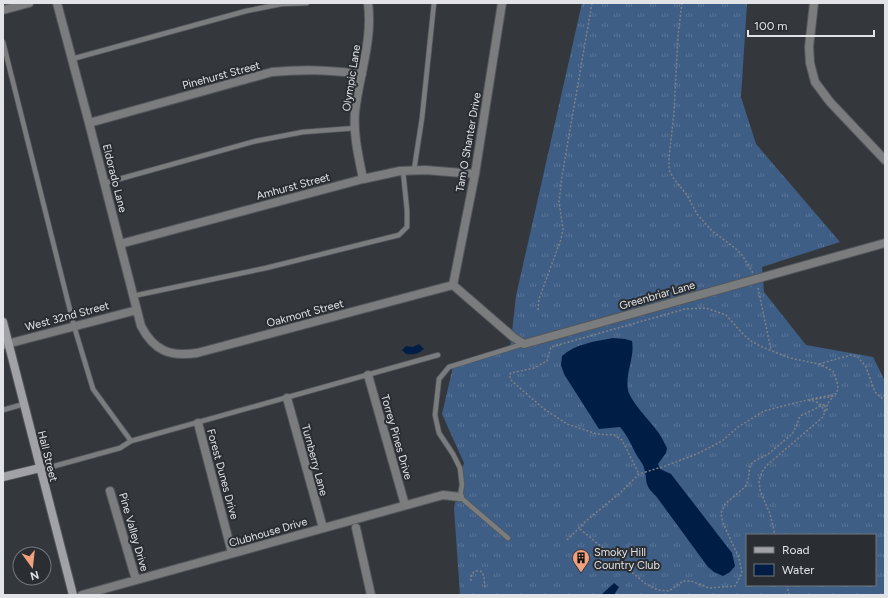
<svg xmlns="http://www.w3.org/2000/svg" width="888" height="598" viewBox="0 0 888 598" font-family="Figtree,sans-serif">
	<defs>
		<pattern id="grass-tufts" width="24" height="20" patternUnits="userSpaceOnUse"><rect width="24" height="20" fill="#3e5e86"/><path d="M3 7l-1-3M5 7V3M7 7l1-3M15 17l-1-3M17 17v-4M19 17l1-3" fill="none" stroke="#5a7597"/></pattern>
	</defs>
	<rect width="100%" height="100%" fill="#34383c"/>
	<path fill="url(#grass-tufts)" fill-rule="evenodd" d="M582,3h165l-6,94 15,47 84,98 -78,25 2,25 42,53 67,12 12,24v214h-425l-6,-87 10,-45 -22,-49 11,-47 57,-17 6,-54zM747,535h128v50h-128z"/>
	<path fill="#001e45" d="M613,338l12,1 7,2c3,16 -7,32 -4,49 2,11 23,32 30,42 4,5 6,11 9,16l-1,5 -8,11 2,5 11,5 61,79 3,13 -5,6 -7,4 -9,-4 -6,-5 -52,-71c-14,-13 -7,-15 -13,-31 -2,-4 -5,-7 -7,-11 -5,-10 -9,-19 -16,-27l-21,2 -35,-55 -3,-9 1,-9c13,-12 34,-15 51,-18z
		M419,344l5,5c-6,5 -10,6 -18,5l-4,-4 4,-4 7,1z
		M614,583l5,4 -5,8h-13z"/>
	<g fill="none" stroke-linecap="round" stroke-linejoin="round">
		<defs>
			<path id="lane" d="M3,42l71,284 19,63 38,52 307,-86
				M72,59l174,-48 35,-7 26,-1
				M414,170l8,-52 12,-115
				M105,183l151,-42 47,-9 53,-4
				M133,296l133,-28 133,-33 8,-8v-17l-4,-39
				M3,410l21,-6
				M40,470l80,-22 11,-7
				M508,538l-48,-41 2,-12 -2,-17 -7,-14 -14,-21 -4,-18 4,-36 10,-12 74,-23"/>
			<path id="street" d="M57,3l32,120 52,203c13,25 29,31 56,27l256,-68
				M814,3l-5,44 1,16 5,19 15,20 55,58
				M3,10l26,-7
				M89,123l183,-51c33,-3 57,-2 90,2
				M363,179c-4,-21 -10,-44 -8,-67 4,-37 18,-71 13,-109
				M120,244l243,-65 37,-8 25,-1 50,4
				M453,285l60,52 11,7 361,-101
				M453,285l22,-111 27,-171
				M3,345l134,-35
				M368,375l37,130
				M287,398l36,130
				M198,423l34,130
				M110,491l26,89
				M356,528l15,67
				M82,595l361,-100 17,2"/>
			<path id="secondary" d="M3,322l70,273
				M3,477l37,-9"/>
		</defs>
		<use href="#lane" stroke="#53575b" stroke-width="6"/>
		<use href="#street" stroke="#53575b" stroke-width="10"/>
		<use href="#secondary" stroke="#53575b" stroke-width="10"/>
		<path stroke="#7f8285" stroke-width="1.5" stroke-dasharray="2 2" stroke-linecap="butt" d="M682,3l-4,32 -4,78 -5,45v12l5,9 13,16 10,19 15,17 23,17 7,7 11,18
			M758,288l13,62
			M538,310l1,-11 22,-60 2,-10 -4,-27 3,-26 30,-173
			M819,364l32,-9 7,2 8,10 9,25 10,9
			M832,395l1,2 -6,7v7h-3c-2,-6 -7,-11 -14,-10v-2z
			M580,529l66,55 12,6 11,1 14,-10h8l18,7 26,-2 7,-13 -3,-15 -16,-35 -2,-10 4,-9 20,-17 3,-6 2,-16 6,-5 11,-5 25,-21 4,-7 4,-11 25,-12v7l-2,6 -57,49 -4,6 -3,9 1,9 10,24 5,21
			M567,540l19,-19 35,-29 18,-18 26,-8 32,-12 25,-13 16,-14 26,-16 43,-11 23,-3 7,-4 1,-8 -5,-14 -14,-7 -29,-6 -28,-11 -11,-6 -7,-6 -18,-20 -20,-7 -21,1 -134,38 -4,14 -13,7 -23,5 -2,2 3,6 32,28 23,15 30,10 17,1 8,5 17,34
			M471,581c-1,-7 4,-13 11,-9l2,5 1,12
			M787,585l2,10"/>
		<use href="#lane" stroke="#7a7c7e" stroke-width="4.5"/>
		<use href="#street" stroke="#7a7c7e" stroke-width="8"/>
		<use href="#secondary" stroke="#a0a2a6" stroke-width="8"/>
	</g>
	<defs>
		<symbol id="building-pin" viewBox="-11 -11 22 30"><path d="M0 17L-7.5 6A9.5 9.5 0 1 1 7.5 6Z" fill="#f1a17d" stroke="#2a2e32"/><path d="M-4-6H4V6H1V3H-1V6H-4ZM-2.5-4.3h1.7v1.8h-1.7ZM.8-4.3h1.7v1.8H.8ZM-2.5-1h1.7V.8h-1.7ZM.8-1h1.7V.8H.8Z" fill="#111"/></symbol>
	</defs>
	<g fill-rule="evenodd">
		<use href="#building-pin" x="571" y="548" width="20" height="27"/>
	</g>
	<g text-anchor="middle" stroke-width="4" stroke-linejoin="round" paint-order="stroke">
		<g font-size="11" fill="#e1e3e6" stroke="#2a2e32">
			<text transform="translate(221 75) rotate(-15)" y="4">Pinehurst Street</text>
			<text transform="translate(351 78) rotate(-81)" y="4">Olympic Lane</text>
			<text transform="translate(468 142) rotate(-80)" y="4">Tam O Shanter Drive</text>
			<text transform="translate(115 178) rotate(76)" y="4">Eldorado Lane</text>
			<text transform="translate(293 186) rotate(-15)" y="4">Amhurst Street</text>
			<text transform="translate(657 295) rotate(-16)" y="4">Greenbriar Lane</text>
			<text transform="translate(305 313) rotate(-15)" y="4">Oakmont Street</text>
			<text transform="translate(67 316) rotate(-15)" y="4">West 32nd Street</text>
			<text transform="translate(397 437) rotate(74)" y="4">Torrey Pines Drive</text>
			<text transform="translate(48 456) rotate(76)" y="4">Hall Street</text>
			<text transform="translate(315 460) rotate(75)" y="4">Turnberry Lane</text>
			<text transform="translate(223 474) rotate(75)" y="4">Forest Dunes Drive</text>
			<text transform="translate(134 532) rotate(74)" y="4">Pine Valley Drive</text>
			<text transform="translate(268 532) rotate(-16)" y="4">Clubhouse Drive</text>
		</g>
		<g font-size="11" fill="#e1e3e6" stroke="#2a2e32" text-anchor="start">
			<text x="594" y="556">Smoky Hill<tspan x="594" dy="13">Country Club</tspan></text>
		</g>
	</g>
	<rect width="888" height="598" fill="none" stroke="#e1e3e6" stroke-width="8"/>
	<rect x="746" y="534" width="130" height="52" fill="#2a2e32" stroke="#73767a"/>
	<rect x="754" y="547" width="20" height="6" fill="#a0a2a6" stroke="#73767a"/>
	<text x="782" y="554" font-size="12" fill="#e1e3e6">Road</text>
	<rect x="754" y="564" width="20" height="12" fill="#001e45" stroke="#73767a"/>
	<text x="782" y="574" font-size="12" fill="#e1e3e6">Water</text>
	<g transform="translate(32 566) rotate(165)"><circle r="19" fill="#2a2e32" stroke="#73767a"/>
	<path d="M0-3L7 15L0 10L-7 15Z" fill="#f1a17d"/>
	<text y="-6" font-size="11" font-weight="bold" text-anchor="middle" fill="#e1e3e6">N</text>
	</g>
	<path d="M748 30v6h126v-6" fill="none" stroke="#e1e3e6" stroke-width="2"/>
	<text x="754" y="30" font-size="12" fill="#e1e3e6" stroke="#2a2e32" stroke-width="3" paint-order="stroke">100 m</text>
</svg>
